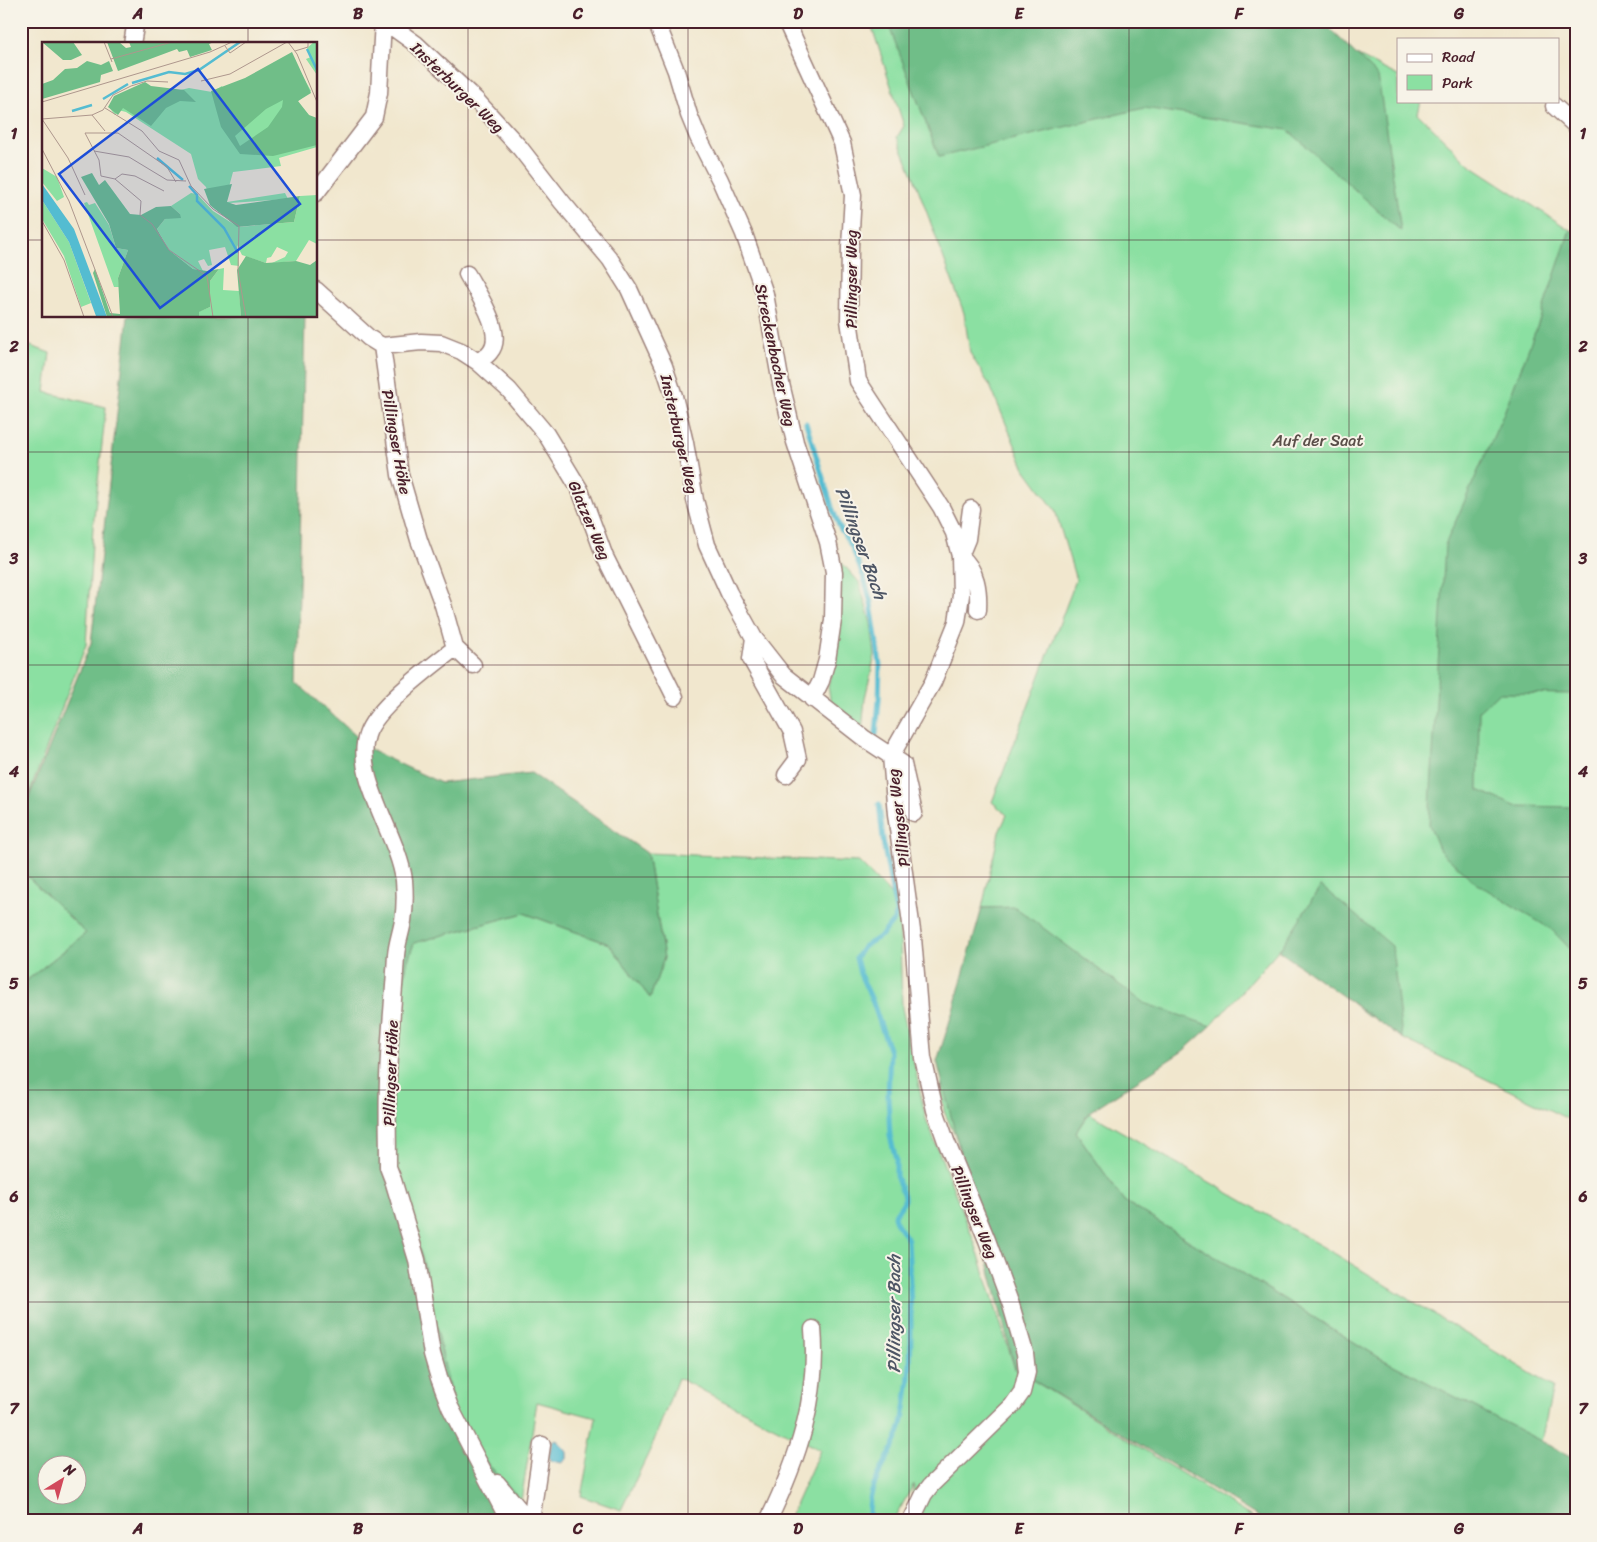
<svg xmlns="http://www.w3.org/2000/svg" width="1597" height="1542" viewBox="0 0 1597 1542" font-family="Sriracha,sans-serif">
	<rect width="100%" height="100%" fill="#f7f3e8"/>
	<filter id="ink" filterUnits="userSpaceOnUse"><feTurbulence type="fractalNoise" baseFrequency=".02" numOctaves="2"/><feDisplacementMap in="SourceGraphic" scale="10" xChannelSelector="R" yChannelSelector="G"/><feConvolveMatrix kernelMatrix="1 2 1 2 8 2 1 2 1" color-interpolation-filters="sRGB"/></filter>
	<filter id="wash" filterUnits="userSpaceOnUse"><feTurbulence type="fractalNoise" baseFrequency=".0096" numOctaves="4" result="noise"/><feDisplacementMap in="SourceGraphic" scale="20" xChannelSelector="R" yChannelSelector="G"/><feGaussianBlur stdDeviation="1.12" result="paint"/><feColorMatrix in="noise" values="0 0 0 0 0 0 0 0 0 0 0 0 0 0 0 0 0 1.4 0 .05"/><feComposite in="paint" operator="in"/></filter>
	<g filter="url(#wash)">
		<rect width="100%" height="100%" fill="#f1e7ce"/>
		<path fill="#8be0a2" stroke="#6a8066" d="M870,21h336l95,6 97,49v25h23l-3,13 51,50 101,66 -3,8 9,1v884l-174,-85 -1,-8 -34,-15 -85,-69 -71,80 -101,57 -115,142 -51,-114 -3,-24 13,-58 50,-121h-22l17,-76 8,-17 -15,-13 84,-222 -21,-70 -30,-41 -34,-81 -21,-35 -6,-40 -51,-138 -16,-38 7,-11z
			M22,343l28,10 -5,39 61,15 -13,120 -7,118 -65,170z
			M841,562l18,20 12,41 4,32 -10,43 -3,33 -31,-27 -3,-18 10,-41 -1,-43z
			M647,853l212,9 40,41 3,105 24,111 50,127 39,123 243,152h-349l5,-37 -21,37h-105l32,-71 -142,-72 -26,68 -31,64 -40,-14 15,-78 -59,-16 -16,99 -63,-70 -35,-170 -35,-101 -1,-87 20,-110 7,-20 110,-30 85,31 41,54 14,-40z
			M21,870l65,63 -65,52z
			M1089,1113l248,142 216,132 -12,55 -161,-84 -256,-157 -48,-69z"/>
		<path fill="#70be88" stroke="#5d6e5a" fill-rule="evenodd" d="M887,21h435l56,55 23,155 -113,-101 -144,-22 -205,49z
			M1570,230l6,2v462l-78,-1 -19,18 -1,79 37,16 61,1v148l-24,-25 -76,-47 -36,-32 -11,-27 16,-279 58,-130 35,-91z
			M128,316h177l-8,367 77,69 67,31 90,-10 116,80 17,105 -14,40 -41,-54 -85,-31 -110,30 -7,20 -20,110 1,87 35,101 35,170 82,90h-519v-536l65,-52 -65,-63v-53l70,-174zM48,1464h30v30h-30z
			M1321,886l71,60 10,92 -123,-87z
			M1015,907l129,96 67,23 -28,25 -94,61 -13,20 48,69 256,157 196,101v62h-311l-250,-152 -78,-308 15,-47 30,-106z"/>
		<path fill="#54bcd1" stroke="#4f6e7e" d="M556,1439l11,13v7l-5,4 -10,-2 -3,-4 3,-16z"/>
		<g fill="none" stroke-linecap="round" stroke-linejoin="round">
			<path stroke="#54bcd1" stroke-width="5" d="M806,423l26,84 7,19 13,21 12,31 7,25 9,62 -1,35 -3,34
				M870,1521c-7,-37 24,-63 32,-97 13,-60 9,-123 6,-184 -5,-9 -12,-14 -14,-24l10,-14v-6l-8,-20v-17l-6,-23 -2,-40 2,-44 -18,-52 -12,-26 -4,-16 7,-11 19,-12 12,-15 2,-8 -12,-65 -5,-43"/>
		</g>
	</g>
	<g filter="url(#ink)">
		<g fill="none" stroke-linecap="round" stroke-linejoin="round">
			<defs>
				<path id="minor" d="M384,21l32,23 59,55 45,49 42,54 48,57 19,30 35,77 10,30 11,47 10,57 12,45 22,48 25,45 29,37 82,64 38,25 11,49
					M656,21l20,50 13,44 9,22 22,43 24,54 21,60 16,90 14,58 33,100 6,30 -1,48 -6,40 -6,21 -9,18
					M786,21l56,122 11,52 -3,52 -1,73 9,61 83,126 13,26 6,23 1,39 -4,27 -24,60 -42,74 5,58 17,124 10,120 12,52 11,31 41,99 24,65 14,48 2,19 -5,20 -10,14 -81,79 -7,9 -13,27
					M132,44l4,-23
					M1554,106l22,20
					M316,193l58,-76 5,-24 4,-72
					M467,274c10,18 39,60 23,78 -3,4 -8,7 -12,10
					M316,290l53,48 13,8 18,129 19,65 24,65 12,43c-23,18 -80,60 -88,87 -14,42 31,100 37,145 1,13 1,28 -1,41 -2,12 -6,22 -7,34 -2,41 -7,83 -8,125 -1,29 0,58 0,87l5,13 24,80 15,94 7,24 11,29 59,114
					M382,346l39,-4 20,1 20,8 17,11 31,28 37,44 34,56 25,67 70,140
					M971,509l-4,30 -7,17c17,14 19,34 18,54
					M754,638l-3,21 41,73 6,27 -12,16
					M455,648l18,17
					M497,1483l32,38
					M531,1521l11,-76
					M768,1521c30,-62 51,-123 45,-192"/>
			</defs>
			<use href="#minor" stroke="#9e837c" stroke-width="19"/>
			<use href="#minor" stroke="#fff" stroke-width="16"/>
		</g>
	</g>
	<path fill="none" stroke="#4a1f2b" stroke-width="1" stroke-opacity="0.55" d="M248,21v23M468,21v1500M688,21v1500M909,21v1500M1129,21v1500M1349,21v1500M21,240h23M316,240h1260M248,316v1205M21,452h1555M21,665h1555M21,877h1555M21,1090h1555M21,1302h1555"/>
	<g text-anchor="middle" stroke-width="4" stroke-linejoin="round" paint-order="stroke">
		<g font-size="16" fill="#4a1f2b" stroke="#f7f3e8">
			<text transform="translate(458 87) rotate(44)" y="6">Insterburger Weg</text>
			<text transform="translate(851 279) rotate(-90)" y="6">Pillingser Weg</text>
			<text transform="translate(776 355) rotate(78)" y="6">Streckenbacher Weg</text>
			<text transform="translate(680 434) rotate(77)" y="6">Insterburger Weg</text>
			<text transform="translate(397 442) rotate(80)" y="6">Pillingser Höhe</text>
			<text transform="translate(590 520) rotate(67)" y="6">Glatzer Weg</text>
			<text transform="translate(898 818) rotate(-97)" y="6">Pillingser Weg</text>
			<text transform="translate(390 1073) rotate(-88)" y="6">Pillingser Höhe</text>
			<text transform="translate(975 1212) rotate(68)" y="6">Pillingser Weg</text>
		</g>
		<g font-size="16" fill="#5a4f49" stroke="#f7f3e8">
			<text x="1318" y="446">Auf der Saat</text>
		</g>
		<g font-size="18" font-style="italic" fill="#4e5665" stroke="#f7f3e8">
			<text transform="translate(861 543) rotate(70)" y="6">Pillingser Bach</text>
			<text transform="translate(894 1314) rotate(-90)" y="6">Pillingser Bach</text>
		</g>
	</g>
	<g transform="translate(42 42)">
		<rect width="275" height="275" fill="#f1e7ce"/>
		<path d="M272,0h3v33l-11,-16 5,-2 -4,-9zM254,22l15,27 -14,11 17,19 3,-3v29l-38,11 2,8 -48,6 -7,26 1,4 58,-9 3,6 -58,4 -4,13 -14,-9 -6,-20 -8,-8 -7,-25 -65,-42 -8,-2 -3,5 -6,-8 80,-19 23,4 10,-6 3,8zM0,126l15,9 7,20 -7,4 -15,-19zM149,151l6,1 16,17 25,16 56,-5 6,-26 17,-1v49l-8,-4 -13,21 -24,2 13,-6 3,-5 -11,-5 -6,10 -4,1 -1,5 -24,-8 -5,-10 2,21 -8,-1 -6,-18 -16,3 3,15 -4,1 -4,-7 -6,2 5,10 -10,-2 -24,-19 -12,-21 8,-10 15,-5 -9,-8zM0,158l27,42 22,61 -10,4 -17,-51 -22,-37zM45,160l2,3 6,-2 14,22 7,23 12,2 -10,28 1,9h-5l-30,-84zM182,226l-1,22 16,1 2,26h-42l-1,-5 12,-5v-26l9,-12z" fill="#8be0a2"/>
		<path d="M0,0h31l9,13 -11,5h-8zM65,0h12l7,6 5,-1 -2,-5h85l-5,2 3,6 -22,7 -3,-7 -8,2 -2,-3 -59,22zM250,10l19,41 -13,8 11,14 8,3v27l-44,11 -33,-2 -19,-27 -10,-36 34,-13zM241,58l-1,7 -14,20 -28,19 -5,-10 31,-27zM45,19l14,4 8,-4 4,10 -12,4 -1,7 -58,17v-15l11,-4 12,-11 12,-1zM103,40l6,4 33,4 12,12 -16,-1 -14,7 -15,18 -28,-18 -5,7 -10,-8 6,-11zM50,131l7,12 6,-5 25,34 11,1 15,-8 15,-1 9,8 1,4 -16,1 -8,10 12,21 24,19 14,2 12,-2 -9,12v26l-11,5v5h-92l-14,-44 2,-4 15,44 10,1 -2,-36 10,-28 -12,-2 -7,-24 -28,-47zM190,142l-5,18 9,3 64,-9 -6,26 -57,5 -27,-22 -6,-16zM204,214l20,7 30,-2 14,4 7,-5v57h-76l-4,-47z" fill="#70be88" fill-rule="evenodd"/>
		<path d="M0,142l32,45 33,88 -11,-1 -27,-74 -27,-42z" fill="#54bcd1"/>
		<path fill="none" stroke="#54bcd1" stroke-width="2.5" d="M265,7l10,21M90,41l37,-11 16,2 14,-4 41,-28M61,57l25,-15M30,69l20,-6M115,116l26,22M147,144l8,9v6l27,27 14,25"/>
		<path fill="none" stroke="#ae978d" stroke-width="1" d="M62,0l8,20M246,0l9,12 20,48M183,4l5,7 16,-11M253,9l13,-4v-5M69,17l61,-17M159,39l29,-7 57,-32M0,60l168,-50 22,-10M63,66l37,23 17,20 20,9 12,26 22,23 26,17 -1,45 8,46M50,73l13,16M0,77l50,-4 11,-5 10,-15 18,-9 16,-5 21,1M0,77l26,39 17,37M0,107l27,52 44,116M52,109l35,6 38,23 19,1M73,137l7,-5 13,2 29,15M134,140l-9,-15 -49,-34h-33l14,27 2,16 14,3 26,22 -1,14 12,9 17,26 38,26 6,41M0,179l22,39 20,57"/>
		<path fill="#1d4ed8" fill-opacity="0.15" stroke="#1d4ed8" stroke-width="2.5" d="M156,27l102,135 -140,104 -101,-134z"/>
		<rect width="275" height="275" fill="none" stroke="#4a1f2b" stroke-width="2.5"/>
	</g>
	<rect width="1597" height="1542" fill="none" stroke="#f7f3e8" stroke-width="55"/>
	<rect x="1397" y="38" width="162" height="65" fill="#f7f3e8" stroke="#b29e9c"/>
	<rect x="1407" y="54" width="25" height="8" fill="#ffffff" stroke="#b29e9c"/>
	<text x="1442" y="62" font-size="15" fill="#4a1f2b">Road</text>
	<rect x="1407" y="75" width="25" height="15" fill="#8be0a2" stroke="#b29e9c"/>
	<text x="1442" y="88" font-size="15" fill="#4a1f2b">Park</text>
	<g transform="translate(62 1480) rotate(37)"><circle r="24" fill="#f7f3e8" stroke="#b29e9c"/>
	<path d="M0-4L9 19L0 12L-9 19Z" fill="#d1495b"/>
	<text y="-8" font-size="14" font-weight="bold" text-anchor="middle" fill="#4a1f2b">N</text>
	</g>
	<rect x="28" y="28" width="1542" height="1486" fill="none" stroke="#4a1f2b" stroke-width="2"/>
	<g font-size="16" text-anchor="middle" font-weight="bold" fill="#4a1f2b">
		<text x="138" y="19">A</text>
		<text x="358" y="19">B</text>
		<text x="578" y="19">C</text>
		<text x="798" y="19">D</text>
		<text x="1019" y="19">E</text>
		<text x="1239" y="19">F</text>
		<text x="1459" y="19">G</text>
		<text x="14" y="139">1</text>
		<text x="1583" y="139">1</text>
		<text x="14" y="352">2</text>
		<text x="1583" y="352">2</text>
		<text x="14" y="564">3</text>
		<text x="1583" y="564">3</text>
		<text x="14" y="777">4</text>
		<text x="1583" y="777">4</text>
		<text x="14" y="989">5</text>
		<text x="1583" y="989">5</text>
		<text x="14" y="1202">6</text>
		<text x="1583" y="1202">6</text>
		<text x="14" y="1414">7</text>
		<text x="1583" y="1414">7</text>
		<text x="138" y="1534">A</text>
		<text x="358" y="1534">B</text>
		<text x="578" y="1534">C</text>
		<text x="798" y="1534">D</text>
		<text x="1019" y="1534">E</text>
		<text x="1239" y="1534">F</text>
		<text x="1459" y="1534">G</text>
	</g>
</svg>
